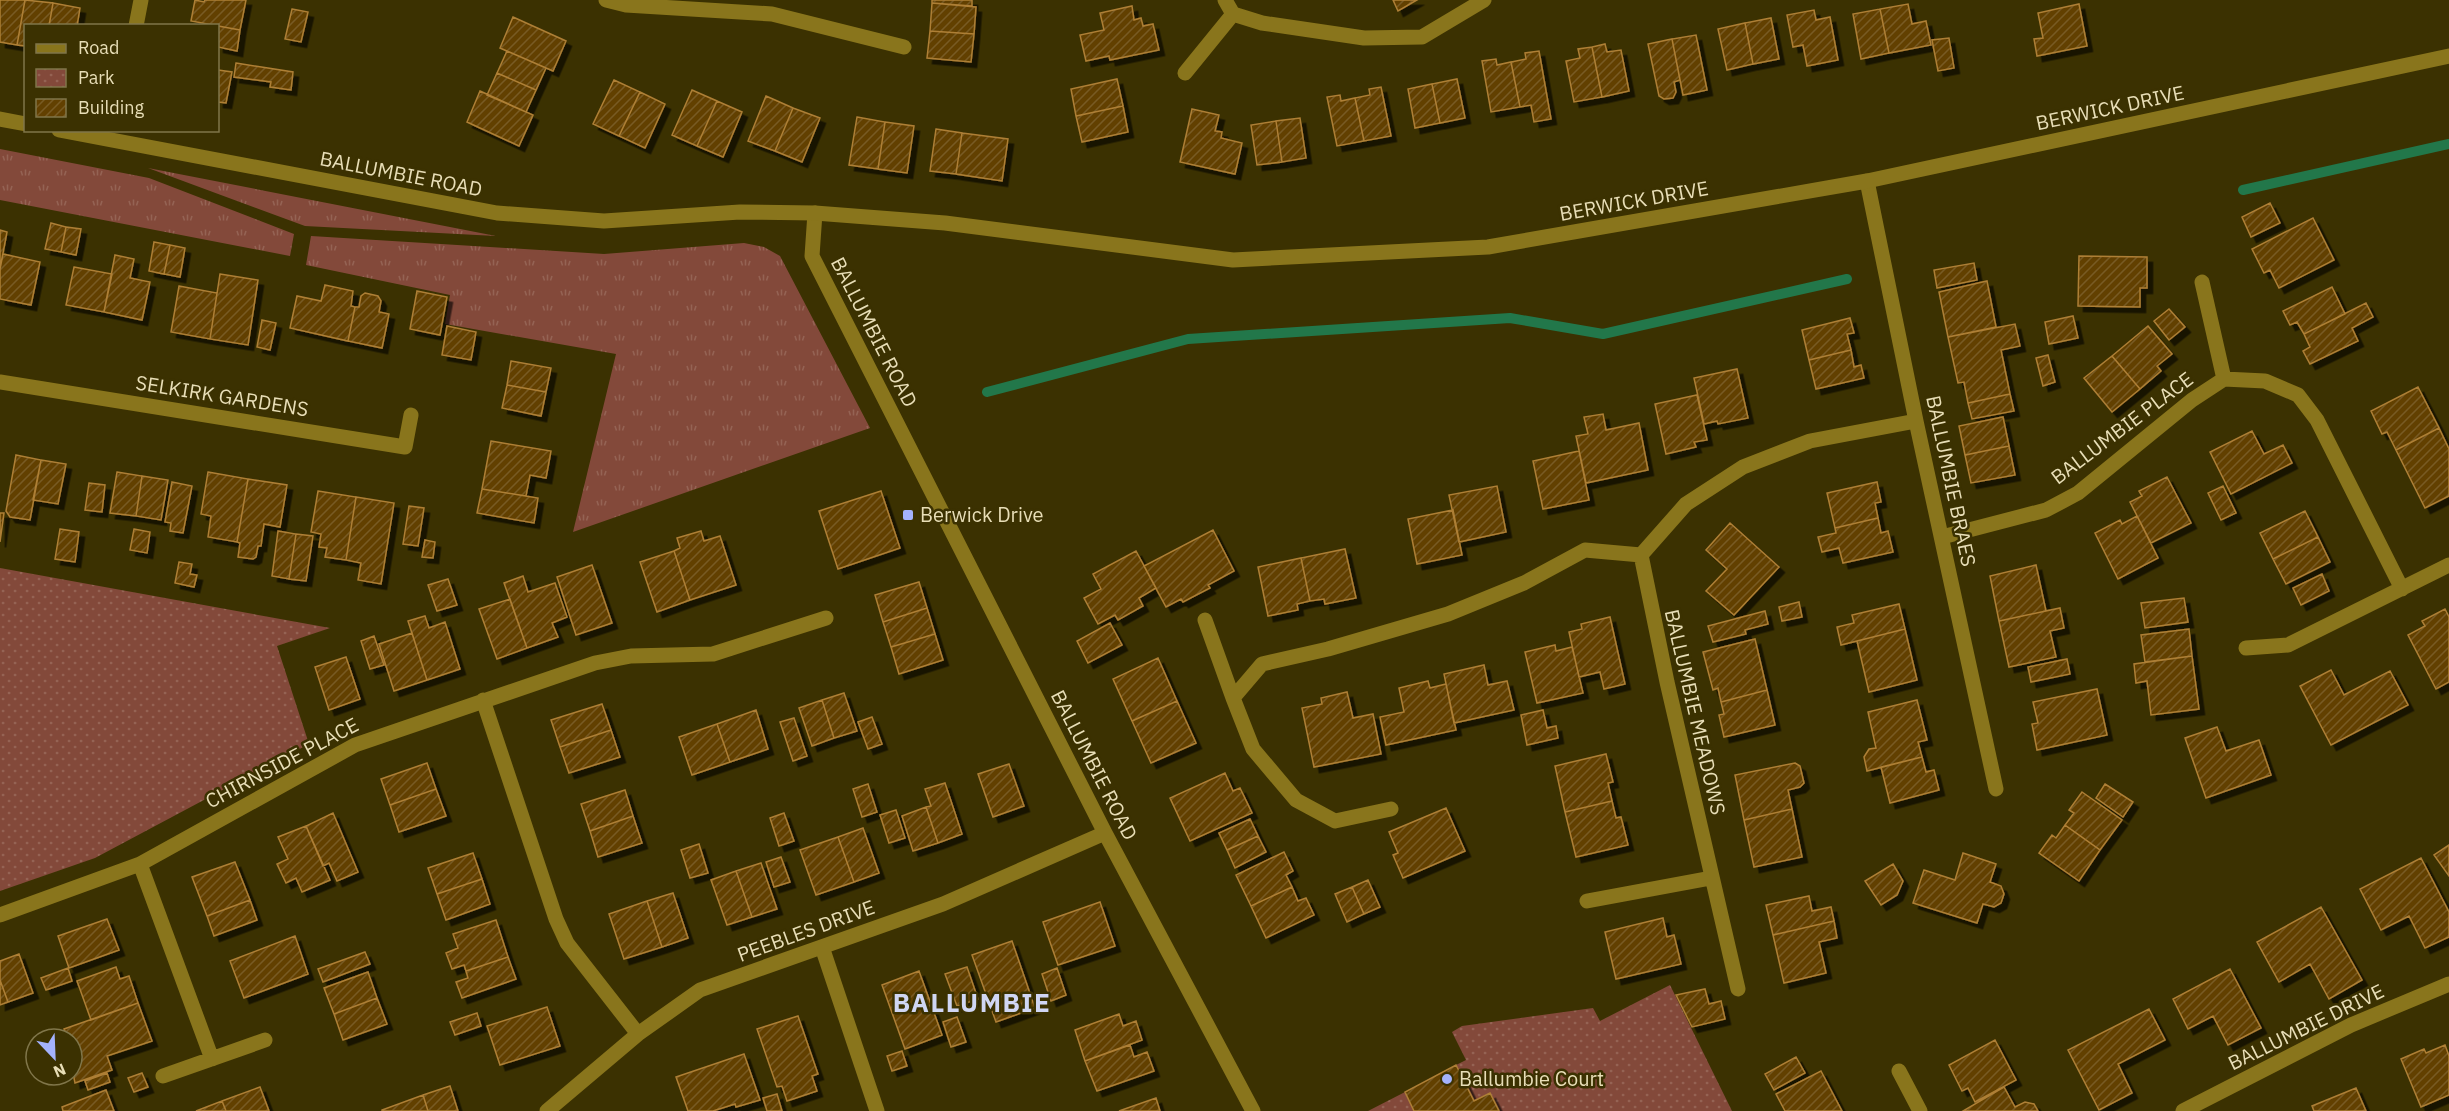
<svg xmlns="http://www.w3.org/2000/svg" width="2449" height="1111" viewBox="0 0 2449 1111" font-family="'IBM Plex Sans',sans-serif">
	<defs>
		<pattern id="grass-tufts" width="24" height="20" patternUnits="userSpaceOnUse" patternTransform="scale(1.5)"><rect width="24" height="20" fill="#83493a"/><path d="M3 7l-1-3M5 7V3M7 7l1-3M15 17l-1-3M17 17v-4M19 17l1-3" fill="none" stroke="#956354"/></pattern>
		<pattern id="park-dots" width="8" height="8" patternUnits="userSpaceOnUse" patternTransform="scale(1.5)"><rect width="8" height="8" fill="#83493a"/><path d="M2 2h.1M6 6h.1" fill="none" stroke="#956354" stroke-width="1.8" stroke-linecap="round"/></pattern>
		<pattern id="building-hatch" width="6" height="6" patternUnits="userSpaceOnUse" patternTransform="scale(1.5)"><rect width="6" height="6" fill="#624000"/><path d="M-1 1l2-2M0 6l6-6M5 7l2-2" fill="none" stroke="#785b23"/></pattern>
		<filter id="shadow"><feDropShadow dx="5.5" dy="5.5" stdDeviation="0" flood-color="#0009"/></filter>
	</defs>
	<rect width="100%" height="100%" fill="#3b3101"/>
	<path fill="url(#grass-tufts)" d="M0,149l149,29 145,56 -4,22 -290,-56z
		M148,168l348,68 -191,-10z
		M311,236l293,18 140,-11 20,4 16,9 90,172 -297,104 43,-178 -171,-30 5,-29 -144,-30z"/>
	<path fill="url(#park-dots)" d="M0,568l330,60 -53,18 32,98 -214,114 -95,33z
		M1670,985l62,126h-233l-9,-18 -16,8 -18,-36 10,-5 -14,-28 10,-6 131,-18 7,13z
		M1405,1092l9,19h-46z"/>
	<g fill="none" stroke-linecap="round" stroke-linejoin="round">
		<path stroke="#22774a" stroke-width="10" d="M2243,190l206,-46
			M987,392l201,-53 322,-21 93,16 244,-55"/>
	</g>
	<path fill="url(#building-hatch)" stroke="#ae7f36" stroke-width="1.5" filter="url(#shadow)" d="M0,0h25l-8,45 -17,-3z
		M25,0l28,3 -4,23h-23v20l-9,-1z
		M195,0l9,2 1,-2h41l-6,30 -49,-9z
		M932,0h40v6l-40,-3z
		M1393,0h24l-19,11z
		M53,3l27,5 -3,18h-28z
		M932,3l44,4 -2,27 -44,-3z
		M1908,4l4,20 14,-3 5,24 -42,8 -9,-44z
		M2079,4l8,42 -50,10 -3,-17 9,-1 -5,-25z
		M1132,6l2,14 7,-2 2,8 10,-2 6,26 -49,10 -1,-4 -23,5 -6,-26 24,-5 -4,-17z
		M292,9l16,3 -7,30 -16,-3z
		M1880,9l9,44 -28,6 -8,-45z
		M1814,10l2,10 14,-3 8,43 -31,6 -4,-21 -10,2 -6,-32z
		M513,17l53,24 -13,30 -53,-23z
		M1771,18l8,41 -26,5 -8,-41z
		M1745,23l8,41 -26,6 -9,-41z
		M218,26l22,4 -3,21 -19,-4z
		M930,31l44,3 -3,28 -44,-4z
		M1696,35l11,55 -24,5 -11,-56z
		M1949,38l5,30 -16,3 -6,-31z
		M1672,39l8,41 -6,2 2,10 -3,6 -9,1 -5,-3 -11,-52z
		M1605,44l2,8 14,-2 8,41 -27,6 -10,-50z
		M1592,47l10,50 -28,5 -8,-41 14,-3 -2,-9z
		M507,51l39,17 -10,22 -39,-17z
		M1539,51l12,68 -17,3 -3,-17 -11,2 -9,-45 15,-3 -1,-6z
		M1496,59l1,6 14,-3 9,45 -29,5 -9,-51z
		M236,63l57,9 -2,18 -21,-3 1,-5 -37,-5z
		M218,70l14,2 -6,31 -8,-1z
		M497,73l39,17 -10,22 -39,-17z
		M1117,79l6,27 -47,10 -5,-27z
		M1457,79l8,39 -25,5 -8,-39z
		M614,80l26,12 -21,44 -26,-12z
		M1432,84l8,39 -25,5 -7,-39z
		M1381,87l10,49 -27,5 -9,-43 15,-3 -1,-6z
		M692,90l25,11 -20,45 -25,-11z
		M480,91l53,24 -14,31 -52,-24z
		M640,92l25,12 -20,44 -26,-12z
		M1340,95l1,6 14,-3 9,43 -27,5 -10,-49z
		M766,96l27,12 -18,43 -27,-10z
		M717,101l25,11 -19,45 -26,-11z
		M1123,106l5,26 -46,10 -6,-26z
		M793,108l27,10 -18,44 -27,-11z
		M1192,109l27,6 -4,16 7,1 -1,6 21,5 -7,31 -55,-12z
		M857,117l28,5 -7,47 -29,-4z
		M1300,118l6,40 -24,4 -6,-41z
		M1276,121l6,41 -25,3 -6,-40z
		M885,122l29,4 -7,47 -29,-4z
		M936,129l26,4 -6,41 -26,-3z
		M962,133l46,6 -6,42 -46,-7z
		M2270,203l10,20 -29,14 -9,-20z
		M2313,218l21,42 -55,28 -9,-18 -6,3 -12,-24z
		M51,223l15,4 -5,25 -16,-3z
		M66,227l15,2 -5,26 -15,-3z
		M0,230l7,2 -7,37z
		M154,242l16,3 -6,29 -15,-3z
		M170,245l15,3 -5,29 -16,-3z
		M3,254l37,8 -9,43 -31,-6v-30z
		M115,255l19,4 -4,19 20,4 -8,38 -38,-8z
		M2079,256l68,1v31h-7v19l-62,-1z
		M1974,263l3,17 -40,8 -3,-18z
		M74,267l38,7 -8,38 -38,-7z
		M220,274l38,6 -10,65 -38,-6z
		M1987,281l9,46 -48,10 -9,-45z
		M325,285l28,6 -2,15 4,1 -7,34 -58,-13 7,-32 24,5z
		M179,286l38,7 -7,46 -39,-7z
		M2332,287l13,27 -41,20 -7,-12 -7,3 -7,-14z
		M417,291l30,6 -7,38 -30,-6z
		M365,293l13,3 3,5 -2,11 10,2 -7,34 -34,-7 7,-34h4l2,-11z
		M2366,303l7,14 -21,11 6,13 -48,23 -7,-13 7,-4 -6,-13z
		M2169,309l16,18 -16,13 -15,-19z
		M2073,316l5,22 -29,6 -4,-22z
		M1850,318l4,15 -7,1 4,16 -42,10 -7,-30z
		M262,320l14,3 -6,27 -13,-3z
		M2015,324l5,22 -19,4 9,44 -42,9 -4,-21 -6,1 -10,-46z
		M447,326l29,6 -5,28 -29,-5z
		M2148,326l24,28 -15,12 4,5 -21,18 -28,-33z
		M1851,350l3,17 7,-2 3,13 -48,11 -7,-29z
		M2048,355l7,27 -12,4 -7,-28z
		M2112,356l28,33 -28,23 -28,-34z
		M511,361l40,7 -5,24 -39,-7z
		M1737,369l11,49 -30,6 -1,-3 -13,3 -10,-46z
		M507,385l39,7 -5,24 -39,-8z
		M2418,387l21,41 -43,22 -9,-18 -5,2 -11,-23z
		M2010,394l4,17 -42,8 -4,-16z
		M1697,395l10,45 -13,2 2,5 -30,7 -11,-50z
		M1603,414l3,16 33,-7 9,47 -62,13 -10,-47 12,-2 -4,-17z
		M2003,417l6,29 -44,9 -6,-29z
		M2439,428l10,21v47l-24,12 -29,-58z
		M2252,431l12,23 19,-9 9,18 -61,31 -21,-42z
		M491,441l60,10 -5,27 -16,-3 -4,21 -44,-7z
		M2009,446l6,29 -44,8 -6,-28z
		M1579,451l10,49 -46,9 -10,-48z
		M16,455l25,5 -11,60 -20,-3 -4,-6z
		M41,460l25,4 -8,40 -25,-4z
		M117,472l25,4 -6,40 -26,-3z
		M208,472l40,7 -11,63 -29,-5 3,-21 -10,-2z
		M142,476l26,4 -7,40 -25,-4z
		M2167,477l24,46 -40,20 -21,-41 12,-6 -3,-5z
		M248,479l39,6 -7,42 -16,-3 -3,22h-3l-2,11 -3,2 -15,-2 2,-14 -3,-1z
		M172,482l20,4 -9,47 -13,-2 1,-8 -6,-1z
		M1877,482l4,20 -6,1 3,15 -43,10 -8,-35z
		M89,483l16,2 -3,27 -17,-2z
		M1497,486l9,46 -47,10 -10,-47z
		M2223,486l13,27 -15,7 -13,-27z
		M482,489l56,9 -4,25 -57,-10z
		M318,491l38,6 -10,63 -21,-3 2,-9 -8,-1 2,-13 -10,-2z
		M881,491l19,57 -62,21 -19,-58z
		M356,497l38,6 -13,81 -23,-4 3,-17 -15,-3z
		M409,506l15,2 -6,38 -15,-2z
		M1453,510l9,45 -45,9 -9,-45z
		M2305,511l13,26 -45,22 -13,-26z
		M0,513h4l-4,29z
		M2137,516l21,42 -40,21 -23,-46 25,-13 2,4z
		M1878,518l3,15 7,-2 5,21 -50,11 -4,-15 -17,4 -4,-15 18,-4 -1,-5z
		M1730,523l49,44 -45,48 -28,-24 21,-22 -21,-19z
		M60,529l19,3 -4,30 -20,-3z
		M134,529l16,3 -3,21 -17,-3z
		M1213,530l21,41 -26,14 2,3 -27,14 -2,-3 -15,8 -22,-41z
		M278,531l18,3 -7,45 -17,-3z
		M701,531l3,10 16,-5 16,49 -46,15 -16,-49 6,-3 -3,-10z
		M296,534l17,2 -7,45 -17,-2z
		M2318,537l12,25 -44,22 -13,-25z
		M425,540l10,2 -2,16 -11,-1z
		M1345,549l11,49 -31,6 -1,-5 -14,2 -9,-43z
		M674,551l16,49 -33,12 -17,-50z
		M1136,551l20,37 -17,10 4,8 -25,14 -3,-5 -17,9 -14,-26 17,-9 -8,-15z
		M1301,558l9,43 -13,3 1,6 -30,6 -10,-49z
		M179,562l13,2 -2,10 7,1 -3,12 -19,-4z
		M592,565l20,58 -36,12 -19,-58z
		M2036,565l10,46 -47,10 -9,-45z
		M2322,574l7,17 -28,14 -8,-17z
		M523,576l5,16 27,-9 12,34 -15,6 6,14 -31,11 -23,-65z
		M448,579l9,26 -20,6 -9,-26z
		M919,582l8,26 -44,14 -8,-27z
		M2184,598l4,24 -43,6 -4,-25z
		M510,599l17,49 -30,11 -18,-50z
		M1799,602l3,15 -20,4 -3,-14z
		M1899,604l6,25 -64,16 -4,-18 17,-4 -2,-8z
		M927,608l8,26 -44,13 -8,-25z
		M2060,608l4,20 -14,3 6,26 -47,10 -10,-46z
		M2445,609l4,8v65l-13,7 -28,-54 17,-9 -3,-5z
		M1765,611l3,13 -23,6 1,4 -33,8 -5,-16z
		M425,616l4,12 16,-6 15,47 -33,11 -19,-59z
		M1610,617l15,67 -21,5 -4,-17 -21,5 -10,-45 13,-3 -1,-5z
		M1110,623l12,22 -34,18 -11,-22z
		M1905,629l12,51 -48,12 -12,-51z
		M2189,629l3,27 -47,6 -4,-27z
		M412,633l15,47 -33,11 -15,-47z
		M935,634l8,26 -44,14 -8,-27z
		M374,636l10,29 -14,4 -9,-28z
		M1755,639l12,51 -46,12 -3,-14 -5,2 -10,-38z
		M1555,645l1,6 16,-4 11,46 -46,10 -12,-51z
		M2192,656l7,53 -48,6 -4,-34 -11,2 -2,-19z
		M346,657l14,42 -31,11 -14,-43z
		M1158,658l19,43 -45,20 -19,-42z
		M2067,659l3,15 -39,8 -3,-15z
		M1484,665l4,20 19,-4 7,29 -60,13 -10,-49z
		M2331,670l13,25 46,-24 18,34 -77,40 -31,-59z
		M1428,681l2,7 16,-4 10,46 -70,15 -6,-28 24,-5 -5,-24z
		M2097,689l10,46 -70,15 -5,-26 6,-1 -5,-21z
		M1767,690l8,35 -51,12 -5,-22 5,-1 -3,-12z
		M1347,692l6,26 20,-4 8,40 -67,13 -12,-59 20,-4 -1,-6z
		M844,693l13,38 -23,7 -12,-38z
		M822,700l12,38 -22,8 -13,-38z
		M1917,700l10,40 -9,2 4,15 -55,14 -3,-14 5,-8 7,-1 -8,-36z
		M1177,701l19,42 -45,20 -19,-42z
		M602,704l9,26 -51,17 -9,-27z
		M756,710l12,39 -38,13 -13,-38z
		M1543,710l4,18 9,-2 2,12 -31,7 -6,-30z
		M872,717l10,27 -14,5 -10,-27z
		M794,718l13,38 -14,5 -13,-39z
		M717,724l13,38 -38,13 -13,-38z
		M2217,727l9,24 33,-11 12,35 -65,23 -21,-60z
		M611,730l9,27 -51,16 -9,-26z
		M1606,754l7,28 -5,1 4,18 -47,11 -10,-46z
		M1922,757l4,15 8,-2 5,20 -49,13 -9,-36z
		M427,763l9,26 -46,16 -9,-26z
		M1795,763l5,3 4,17 -4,4 -12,3 4,19 -48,11 -9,-45z
		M1009,764l15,42 -31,11 -15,-43z
		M1225,773l8,18 7,-3 12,25 -62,28 -20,-43z
		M945,783l17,51 -24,9 -12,-36 5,-1 -6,-17z
		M868,784l9,28 -15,5 -9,-28z
		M2105,784l28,18 -10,15 -27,-19z
		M436,789l10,27 -47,16 -9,-27z
		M625,790l8,26 -43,15 -9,-27z
		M2082,792l40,28 -22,30 -35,-25 9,-12 -5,-3z
		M1612,801l4,17 5,-1 7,28 -52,12 -11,-45z
		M926,807l12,36 -25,8 -11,-35z
		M1446,808l19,43 -62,27 -10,-23 5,-2 -9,-21z
		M1792,809l10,48 -48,10 -10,-47z
		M896,810l9,28 -16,5 -9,-28z
		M333,813l25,59 -21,9 -8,-18 -6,3 -17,-40z
		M784,813l10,28 -15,5 -9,-28z
		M633,816l9,27 -44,14 -8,-26z
		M1250,819l8,17 -31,14 -8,-17z
		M2065,825l35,25 -21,31 -40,-28 13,-18 4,3z
		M306,826l24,54 -28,12 -6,-14 -10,5 -9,-19 11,-5 -10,-22z
		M863,828l16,45 -25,9 -16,-45z
		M1258,836l8,16 -31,16 -8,-18z
		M838,837l16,45 -38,13 -16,-45z
		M699,844l9,29 -18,5 -9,-28z
		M2449,845v31l-15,-21z
		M1284,852l9,19 -7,4 6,12 -41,19 -15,-31z
		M473,853l9,26 -45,15 -9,-26z
		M1963,853l33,11 -6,18 11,4 3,8 -3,9 -7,4 -11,-3 -6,19 -64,-20 11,-33 31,10z
		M781,857l9,25 -16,5 -8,-25z
		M2421,858l28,54v25l-24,11 -16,-32 -28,14 -21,-41z
		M235,862l15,38 -43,16 -15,-39z
		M761,863l16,46 -25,8 -16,-46z
		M1893,864l10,17 -6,14 -16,10 -16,-24z
		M736,871l16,46 -25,8 -16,-45z
		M482,879l8,25 -44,16 -9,-26z
		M1368,880l12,27 -16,7 -12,-27z
		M1292,887l6,14 8,-3 8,17 -48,23 -15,-32z
		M1352,887l12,27 -17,8 -12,-28z
		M673,893l15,45 -26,9 -15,-46z
		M1809,896l3,15 19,-4 3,14 -61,14 -7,-30z
		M250,900l7,20 -43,16 -7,-20z
		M647,901l15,46 -38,12 -15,-45z
		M1100,902l15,44 -57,19 -15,-43z
		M2321,907l41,73 -33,19 -19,-35 -31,18 -22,-40z
		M1663,918l4,19 7,-2 7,29 -65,15 -11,-47z
		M107,919l12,31 -50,18 -11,-32z
		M496,920l12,37 -42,14 -2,-6 -12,4 -6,-16 12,-5 -5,-14z
		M1834,921l3,17 -18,4 7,31 -42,10 -11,-48z
		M295,936l13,38 -64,24 -14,-37z
		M1012,941l23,67 -39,14 -24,-67z
		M365,952l5,12 -47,18 -5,-13z
		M19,954l14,39 -25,9 -8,-22v-19z
		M508,957l8,22 -54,19 -6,-16 12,-4 -2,-7z
		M116,967l4,12 9,-3 9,27 -47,17 -14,-39z
		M967,967l11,32 -21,7 -12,-32z
		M68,968l4,13 -26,9 -5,-12z
		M1057,968l9,27 -15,6 -9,-27z
		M2230,969l31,59 -33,17 -15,-29 -25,13 -15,-30z
		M919,971l23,64 -37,14 -23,-64z
		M368,972l9,26 -43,16 -10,-26z
		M0,980l8,22 -8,3z
		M1705,989l4,15 12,-3 4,18 -33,8 -16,-32z
		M377,998l10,26 -44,16 -9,-26z
		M138,1003l14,38 -45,15 5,14 -37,13 -3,-15 5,-2 -5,-15v-12h-4l-4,-10z
		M547,1007l13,39 -60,19 -13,-39z
		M2149,1009l16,31 -47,24 14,29 -33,17 -31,-60z
		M477,1013l4,13 -26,9 -5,-13z
		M1119,1014l4,12 13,-5 6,19 -57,21 -10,-31z
		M798,1016l20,58 -6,2 5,15 -30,10 -5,-15 -5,1 -20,-58z
		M957,1017l9,25 -15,5 -8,-25z
		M1995,1040l21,40 -41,22 -7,-14 -6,3 -13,-26z
		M1130,1045l4,12 13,-5 7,19 -57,20 -12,-30z
		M2445,1045l4,11v39l-28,12 -20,-48 23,-10 2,4z
		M902,1051l5,15 -15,5 -5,-15z
		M744,1054l16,46 -24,7 -1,-3 -22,7h-25l-12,-34z
		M1796,1057l9,16 -31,17 -9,-16z
		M1456,1065l18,36 16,-8 9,18h-85l-9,-19z
		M1821,1071l21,40h-57l-9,-17z
		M107,1073l3,9 -22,8 -3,-9z
		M142,1073l6,14 -14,5 -6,-14z
		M450,1086l8,25h-30l-5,-16z
		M260,1087l9,24h-43l-4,-10z
		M2004,1087l11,20 10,-5 9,2 4,7h-75z
		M2356,1088l10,23h-52l-2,-5z
		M106,1090l8,21h-51l-1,-4z
		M777,1094l5,17h-15l-4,-13z
		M423,1095l5,16h-46v-1z
		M1156,1098l4,13h-41z
		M222,1101l4,10h-30z"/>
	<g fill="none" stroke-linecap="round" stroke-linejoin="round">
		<path stroke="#89751c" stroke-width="15" d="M606,0l20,5 146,9 132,33
			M1225,0l8,14 29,9 102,15 58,-1 62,-37
			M136,26l5,-26
			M1185,73l48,-59
			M1867,181l49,240 80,368
			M815,213l-3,43 293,577 148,278
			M2202,282l22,97
			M0,382l405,65 6,-32
			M1942,537l104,-27 32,-17 114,-93 32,-21 41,2 33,14 19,25 85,169
			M1205,620l28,78
			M2246,648l42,-3 161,-80
			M483,700l73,219 11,24 71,91
			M1391,809l-56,12 -39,-21 -43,-51 -20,-51 29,-34 66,-15 120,-35 76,-31 61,-33 56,5
			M140,864l72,195
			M1587,901l124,-23
			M0,915l140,-51 215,-119 240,-82 36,-7 82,-2 113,-36
			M822,947l55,164
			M1738,989l-71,-307 -26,-127 45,-51 57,-37 67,-26 106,-20
			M1899,1071l21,40
			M163,1076l102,-36
			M547,1111l91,-77 62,-44 243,-86 162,-71
			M2183,1111l168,-86 98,-41"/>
		<path stroke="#89751c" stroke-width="15" d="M0,119l26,5
			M59,130l438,83 107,8 136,-9 75,1 130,10 288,37 255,-13 379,-66 582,-125"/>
	</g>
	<g fill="#a4b2fc" stroke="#3b3101" stroke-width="2">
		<rect x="902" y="509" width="12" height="12" rx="3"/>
		<circle cx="1447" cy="1079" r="6"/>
	</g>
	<g text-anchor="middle" stroke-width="5" stroke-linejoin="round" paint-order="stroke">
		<g font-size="20" fill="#e8deb7" stroke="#3b3101">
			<text transform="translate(2110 108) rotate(-12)" y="7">BERWICK DRIVE</text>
			<text transform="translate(401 174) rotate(11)" y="7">BALLUMBIE ROAD</text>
			<text transform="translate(1634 201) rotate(-10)" y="7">BERWICK DRIVE</text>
			<text transform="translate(874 332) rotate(63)" y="7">BALLUMBIE ROAD</text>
			<text transform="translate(222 396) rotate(9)" y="7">SELKIRK GARDENS</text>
			<text transform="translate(2122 428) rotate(-37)" y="7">BALLUMBIE PLACE</text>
			<text transform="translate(1951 481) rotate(78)" y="7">BALLUMBIE BRAES</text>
			<text transform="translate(1695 712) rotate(77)" y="7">BALLUMBIE MEADOWS</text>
			<text transform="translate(282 763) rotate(-28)" y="7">CHIRNSIDE PLACE</text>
			<text transform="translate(1094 765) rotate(63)" y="7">BALLUMBIE ROAD</text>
			<text transform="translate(806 931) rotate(-20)" y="7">PEEBLES DRIVE</text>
			<text transform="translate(2306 1027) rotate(-26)" y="7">BALLUMBIE DRIVE</text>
		</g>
		<g font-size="20" fill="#e8deb7" stroke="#3b3101" text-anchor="start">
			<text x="920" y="522">Berwick Drive</text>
			<text x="1459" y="1086">Ballumbie Court</text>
		</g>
		<g font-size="26" font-weight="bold" letter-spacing="1.5" fill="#d0d6f3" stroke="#3b3101">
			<text x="972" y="1012">BALLUMBIE</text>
		</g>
	</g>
	<rect x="24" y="24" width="195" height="108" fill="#3b3101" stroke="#80764a" stroke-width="1.5"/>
	<rect x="36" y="44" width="30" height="9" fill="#89751c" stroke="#80764a" stroke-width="1.5"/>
	<text x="78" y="54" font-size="18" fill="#e8deb7">Road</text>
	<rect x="36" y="69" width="30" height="18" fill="url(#park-dots)" stroke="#80764a" stroke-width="1.5"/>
	<text x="78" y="84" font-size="18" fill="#e8deb7">Park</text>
	<rect x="36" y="99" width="30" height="18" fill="url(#building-hatch)" stroke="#80764a" stroke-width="1.5"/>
	<text x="78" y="114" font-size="18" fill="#e8deb7">Building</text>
	<g transform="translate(54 1057) rotate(157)"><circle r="28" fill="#3b3101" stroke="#80764a" stroke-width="1.5"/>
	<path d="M0-4.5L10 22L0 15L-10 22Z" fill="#a4b2fc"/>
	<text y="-9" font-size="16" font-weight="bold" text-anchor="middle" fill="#e8deb7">N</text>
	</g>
</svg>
